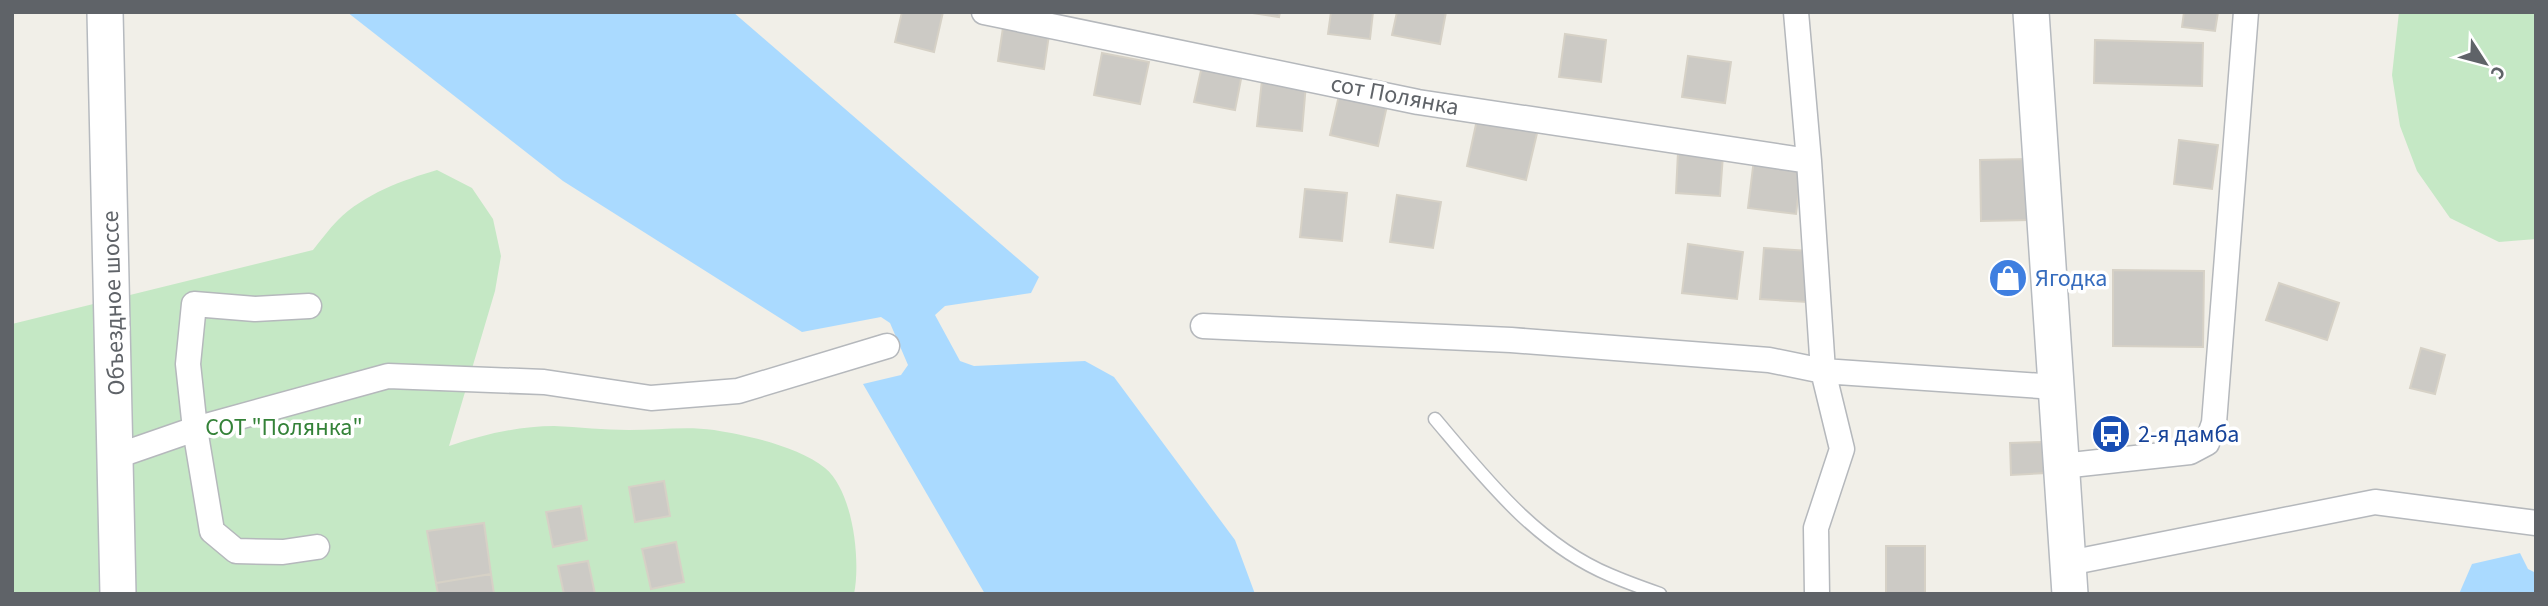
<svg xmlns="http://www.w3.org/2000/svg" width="2548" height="606" viewBox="0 0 2548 606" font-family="'Source Sans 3',sans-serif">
	<rect width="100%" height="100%" fill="#f1efe8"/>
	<path fill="#c5e8c5" d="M2399,12h137v227l-37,3 -49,-24 -33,-47 -17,-45 -8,-51z
		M437,170l35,18 21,31 8,37 -6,35 -46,155c33,-11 70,-20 105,-20 25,1 50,4 75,4 28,0 58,-4 85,0 33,5 85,17 111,38 28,23 36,92 29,126h-842v-270l301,-74c8,-10 16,-21 25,-30 26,-26 65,-40 99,-50z"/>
	<path fill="#aadaff" d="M347,12h386l306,265 -8,16 -86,13 -10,9 25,46 14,5 111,-5 29,16 121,163 20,54h-270l-122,-210 38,-9 7,-10 -18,-42 -9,-6 -79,15 -239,-151z
		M2520,553l8,16 8,4v21h-77l13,-30z"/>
	<path fill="#cccac5" stroke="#d6d1c6" stroke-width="2" d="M902,12h41l-9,40 -39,-10z
		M1246,12h34l-1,5z
		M1331,12h42l-3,27 -42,-5z
		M1397,12h49l-6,32 -48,-9z
		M2184,12h34l-3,19 -33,-4z
		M1004,21l46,7 -6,41 -46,-8z
		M1565,34l41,6 -5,42 -42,-5z
		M2095,40l108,3 -1,43 -108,-3z
		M1102,53l47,9 -9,42 -46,-9z
		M1688,56l43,6 -6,41 -43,-6z
		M1202,66l40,8 -7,36 -41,-8z
		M1262,80l44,4 -4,47 -45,-5z
		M1340,91l48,10 -10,45 -48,-11z
		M1478,115l60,14 -12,51 -59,-14z
		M2179,140l39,5 -6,44 -38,-5z
		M1678,152l45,3 -3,41 -44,-3z
		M1754,159l48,6 -6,49 -48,-6z
		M2029,159l1,61 -49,1 -1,-61z
		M1305,189l42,4 -5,48 -42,-4z
		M1397,195l44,7 -8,46 -43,-6z
		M1688,244l55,8 -6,47 -55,-6z
		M1764,248l46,3 -3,51 -47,-3z
		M2113,270l91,1 -1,76 -90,-1z
		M2279,283l60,20 -12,37 -61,-20z
		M2421,348l24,7 -10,39 -25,-6z
		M2045,442l1,31 -35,2 -1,-32z
		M664,481l6,35 -35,6 -6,-35z
		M581,506l6,34 -34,7 -7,-35z
		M484,523l7,51 -55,9 -9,-52z
		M676,542l8,40 -33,7 -9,-40z
		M1886,546h39v48h-39z
		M588,561l7,33h-31l-6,-28z
		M491,574l3,20h-56l-2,-11z"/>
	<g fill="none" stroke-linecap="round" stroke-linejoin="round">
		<defs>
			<path id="lane" d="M1435,419c50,59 101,125 175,156 16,7 33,13 50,19"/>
			<path id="street" d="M984,12l434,90 391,59
				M1796,12l13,149 14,210 19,78 -26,79 1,66
				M309,306l-54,3 -61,-5 -6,60 7,65 17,102 24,20 47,1 34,-5
				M1203,326l308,14 258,20 54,11 233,16
				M117,456l78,-27 193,-53 156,6 107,16 87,-7 149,-45
				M2062,466l128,-14 17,-9 7,-20 32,-411
				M2069,563l306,-61 161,21"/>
			<path id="secondary" d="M105,12l13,582
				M2031,12l39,582"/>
		</defs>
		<use href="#lane" stroke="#b5b8bc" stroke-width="15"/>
		<use href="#street" stroke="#b5b8bc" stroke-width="27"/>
		<use href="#secondary" stroke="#b6babf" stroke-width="38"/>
		<use href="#lane" stroke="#fff" stroke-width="12"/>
		<use href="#street" stroke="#fff" stroke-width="24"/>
		<use href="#secondary" stroke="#fff" stroke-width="35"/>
	</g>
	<defs>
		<symbol id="shop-disc" viewBox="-11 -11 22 22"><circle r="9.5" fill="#3f7fe0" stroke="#fff"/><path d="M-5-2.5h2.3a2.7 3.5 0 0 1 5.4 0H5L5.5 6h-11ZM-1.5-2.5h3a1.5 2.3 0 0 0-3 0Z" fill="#fff"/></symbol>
		<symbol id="bus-disc" viewBox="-11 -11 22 22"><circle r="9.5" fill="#1a4fb4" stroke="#fff"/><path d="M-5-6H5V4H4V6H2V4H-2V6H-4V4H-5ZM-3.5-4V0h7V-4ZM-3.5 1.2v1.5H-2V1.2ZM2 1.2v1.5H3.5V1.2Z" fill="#fff"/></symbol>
	</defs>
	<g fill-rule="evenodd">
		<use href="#shop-disc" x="1986" y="256" width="44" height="44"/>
		<use href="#bus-disc" x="2089" y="412" width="44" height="44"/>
	</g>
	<g text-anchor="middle" stroke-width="7" stroke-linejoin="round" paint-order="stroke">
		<g font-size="24" fill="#5f6368" stroke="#fff">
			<text transform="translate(1395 95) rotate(11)" y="8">сот Полянка</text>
			<text transform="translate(113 303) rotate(-92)" y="8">Объездное шоссе</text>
		</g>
		<g font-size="24" fill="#366cbe" stroke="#fff" text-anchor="start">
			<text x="2035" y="286">Ягодка</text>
		</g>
		<g font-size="24" fill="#348238" stroke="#fff">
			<text x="284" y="435">СОТ "Полянка"</text>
		</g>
		<g font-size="24" fill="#164399" stroke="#fff" text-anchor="start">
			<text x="2138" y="442">2-я дамба</text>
		</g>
	</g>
	<rect width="2548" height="606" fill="none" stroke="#5f6368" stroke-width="28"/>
	<g transform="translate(2485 63) rotate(126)" stroke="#ffffff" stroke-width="5" paint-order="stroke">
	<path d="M0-5L12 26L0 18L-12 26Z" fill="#5f6368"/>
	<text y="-10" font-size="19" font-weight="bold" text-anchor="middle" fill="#5f6368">С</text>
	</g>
</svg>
